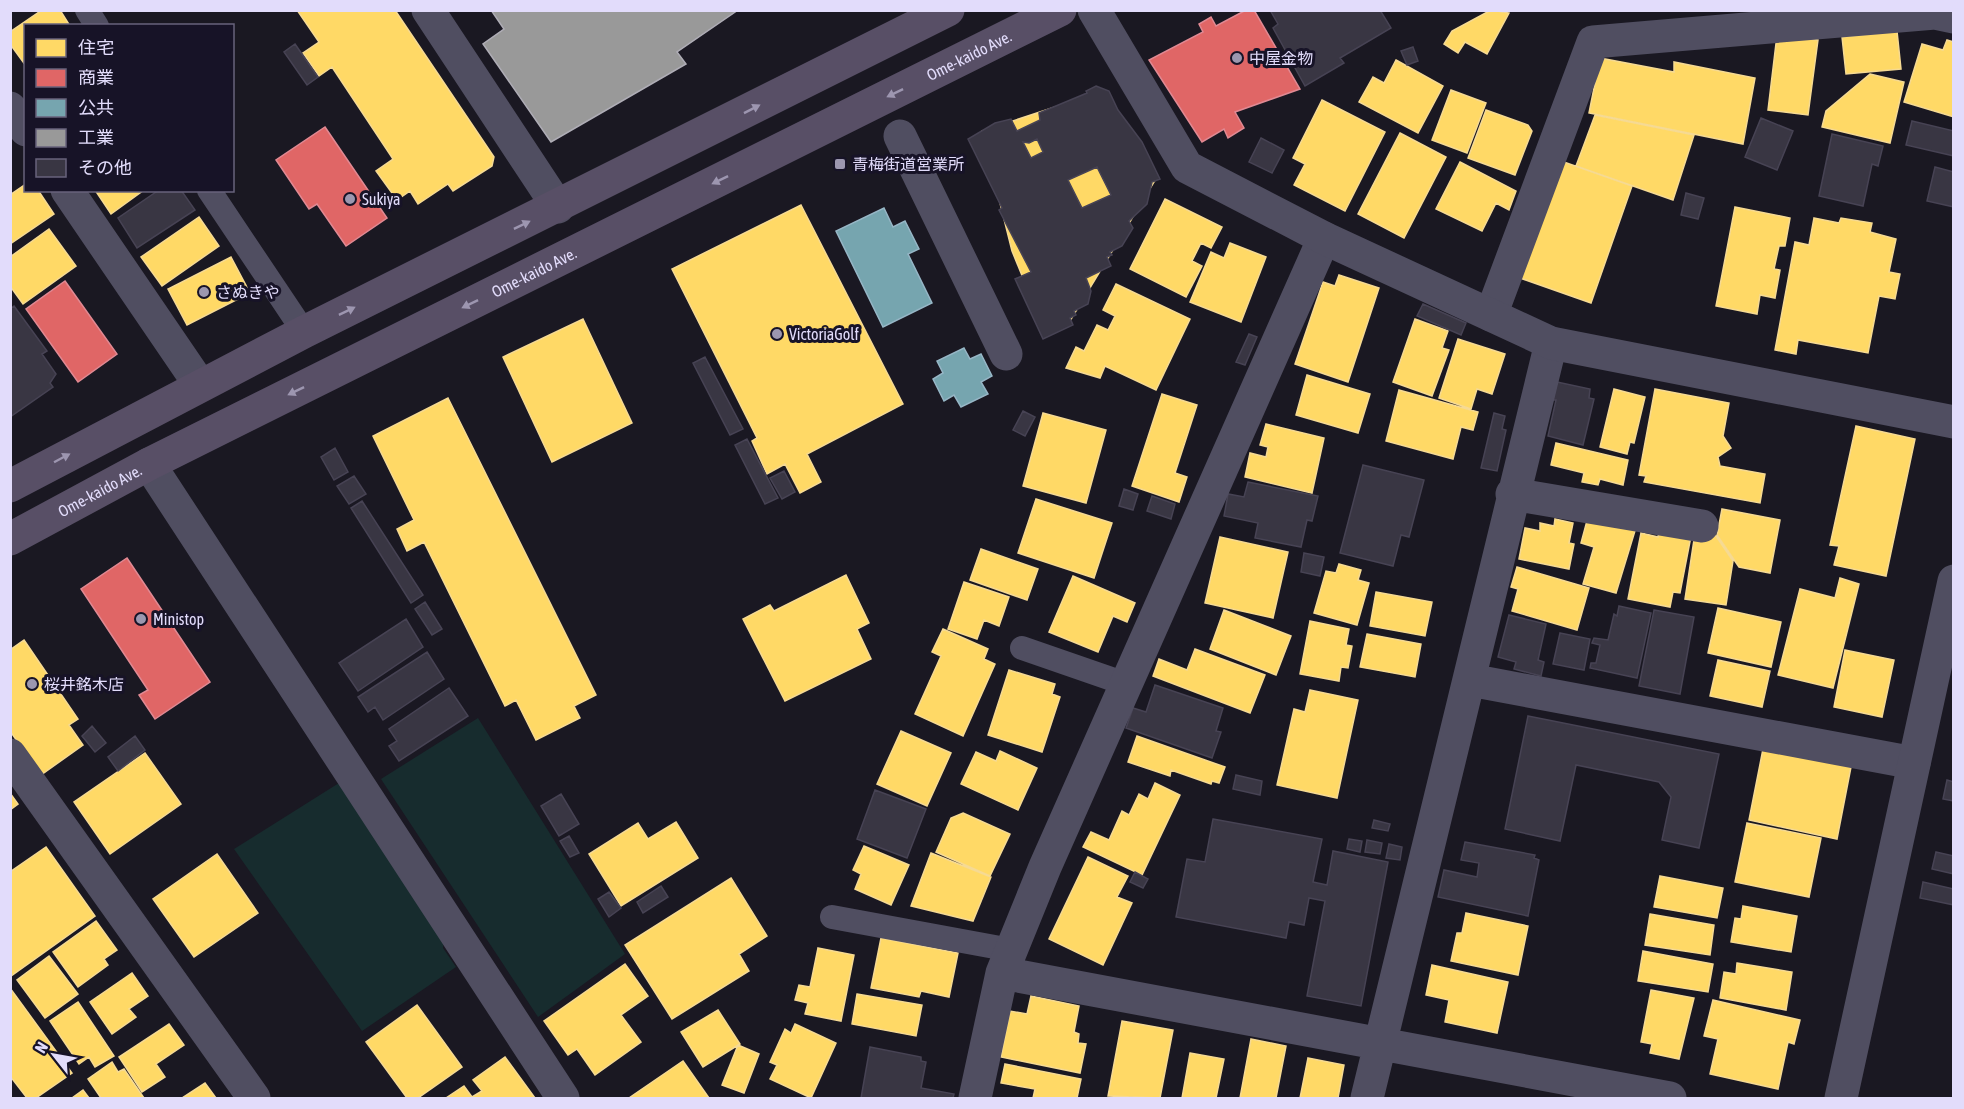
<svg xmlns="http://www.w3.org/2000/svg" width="1964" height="1109" viewBox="0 0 1964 1109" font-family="'Asap Condensed','Noto Sans JP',sans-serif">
	<rect width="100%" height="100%" fill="#1a1822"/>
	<path fill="#172c2e" d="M478,718l147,236 -87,63 -157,-238z
		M339,783l105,156 -1,9 13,19 -94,64 -128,-182z"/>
	<path fill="#ffd966" stroke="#f6da93" stroke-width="1.5" d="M42,10h18l10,16h-44v40l-16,-22v-12z
		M297,10h98l99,147 -2,9 -39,25 -5,-7 -30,20 -8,-13 -13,9 -21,-29 17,-12 -61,-92 -13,9 -16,-23 16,-11z
		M1491,10l18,3 -22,41 -22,-12 -7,11 -14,-9 8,-13z
		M1897,31l4,38 -55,5 -4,-37z
		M1777,35l41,5 -10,75 -40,-5z
		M1947,40l7,2v75l-50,-15 18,-58 21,6z
		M1600,58l74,14v-10l81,16 -12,66 -154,-31z
		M1396,60l47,26 -25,47 -59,-31 14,-25 11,6z
		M1870,74l34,8 -14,61 -68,-16 4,-16z
		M1451,90l35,13 -19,50 -35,-13z
		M1104,91l53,86 -87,144 -25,11 -33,-81 -30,-120z
		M1322,100l63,32 -40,79 -51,-26 11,-21 -12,-6z
		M1486,110l42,15 4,6 -17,44 -47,-17z
		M1595,115l99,20 -21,65 -97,-34z
		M1400,133l46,24 -42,81 -46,-24z
		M1561,161l71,25 -41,117 -71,-25z
		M1460,162l56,29 -7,19 -13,-7 -14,28 -46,-22z
		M26,184v6h12l16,24 -44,30v-49z
		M95,190h49l-33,24z
		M1165,199l57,28 -11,21 -10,-5 -9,18 10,5 -16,31 -56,-28z
		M801,205l102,199 -96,50 14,28 -21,11 -15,-29 -18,10 -15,-33 5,-3 -85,-169z
		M1735,207l55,11 -5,28h-6l-5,23 6,1 -5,28 -15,-3 -3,19 -41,-8z
		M199,217l20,29 -57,40 -21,-29z
		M1814,218l25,5 2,-5 31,5 -2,9 26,7 -7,33 11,2 -5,25 -16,-3 -11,57 -70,-13 -2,14 -21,-4 20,-108 14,3z
		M49,229l27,37 -53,38 -13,-18v-29z
		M1230,243l36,14 -25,65 -51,-20 21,-50 13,6z
		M231,257l19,36 -63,32 -19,-36z
		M1339,275l40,13 -31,94 -53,-18 28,-82 12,4z
		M1116,284l74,35 -34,71 -51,-24 -5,12 -34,-10 10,-21 8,4 13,-26 11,5 7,-14 -12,-6z
		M583,319l49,104 -80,39 -49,-105z
		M1415,319l33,12 -6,17 7,2 -17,46 -39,-14z
		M1458,339l47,15 -13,40 -15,-5 -6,20 -32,-11z
		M1307,375l63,19 -12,39 -62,-18z
		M1614,389l31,8 -11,46 -4,-1 -3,12 -27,-7z
		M1655,389l74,14 -6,33 8,12 -13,9 2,9 45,8 -5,29 -116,-21 2,-6 -7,-1z
		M1399,390l79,22 -5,18 -12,-3 -8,32 -67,-18z
		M1162,394l35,11 -22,68 12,4 -8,25 -47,-16z
		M448,398l148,297 -22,11 6,12 -44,22 -20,-40 -11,6 -81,-164 -17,9 -10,-22 17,-9 -41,-84z
		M1043,413l63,17 -20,73 -63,-17z
		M1266,424l58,14 -12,55 -67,-16 5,-24 16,4 2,-10 -8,-2z
		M1856,426l59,13 -29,137 -52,-11 5,-19 -9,-1z
		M1556,443l72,17 -5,25 -23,-6 -2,6 -16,-3 2,-9 -33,-8z
		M1036,499l76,24 -18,55 -76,-25z
		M1722,509l58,11 -10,53 -31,-6 -22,-32z
		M1588,517l50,4 -22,72 -33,-9 11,-37 -13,-4z
		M1555,519l18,4 -4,20 5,1 -5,25 -50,-10 6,-31 15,3v-8l14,3z
		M1660,524l32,7 -12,62 -7,-1 -3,15 -42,-8 13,-66 17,4z
		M1695,533l21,3 17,25 -7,44 -41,-6z
		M1220,537l68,15 -15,66 -68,-15z
		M981,549l57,20 -11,31 -57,-20z
		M1339,564l22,6 -3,10 11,3 -12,42 -43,-12 12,-42 10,2z
		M1517,567l72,21 -12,42 -65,-19 6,-22 -7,-2z
		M846,575l23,48 -12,6 14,30 -86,42 -42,-82 27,-14 4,6z
		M1073,576l62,27 -8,19 -14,-6 -15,36 -49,-20z
		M1840,578l19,6 -26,104 -55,-13 22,-86 35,9z
		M964,582l45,15 -10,29 -15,-6 -7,19 -29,-10z
		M1376,592l56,10 -7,34 -55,-10z
		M1718,608l63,14 -10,45 -63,-14z
		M1224,610l67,26 -15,39 -66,-26z
		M1310,621l39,8 -3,16 6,1 -4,22 -7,-1 -2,14 -39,-7z
		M943,629l45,20 -4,10 11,5 -32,72 -48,-22 26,-58 -9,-4z
		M1367,634l54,10 -6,33 -55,-10z
		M24,640l54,79 -9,6 14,20 -42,30 -31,-44v-81z
		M1195,649l70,26 -15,38 -97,-37 6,-17 28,11z
		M1845,650l49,10 -12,57 -48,-10z
		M1718,660l52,11 -8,36 -52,-11z
		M1009,670l46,14 -3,10 8,3 -18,55 -54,-17z
		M1310,690l48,10 -21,98 -60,-13 17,-76 11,3z
		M901,731l50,22 -24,53 -50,-22z
		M1137,736l88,31 -6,16 -7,-2 -1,3 -40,-14 -1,6 -42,-14z
		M1763,749l88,18 -14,72 -88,-19z
		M1000,751l37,17 -19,42 -57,-26 15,-32 20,9z
		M145,753l36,51 -71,50 -36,-52z
		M1155,783l25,12 -38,80 -59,-28 8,-15 18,8 13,-29 7,4 10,-21 9,5z
		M10,793l8,11 -8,6z
		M963,813l47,21 -20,42 -54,-24 15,-34z
		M676,822l22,36 -77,48 -32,-52 49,-31 10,16z
		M1747,823l74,15 -12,59 -74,-15z
		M864,846l45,19 -18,40 -36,-16 6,-15 -8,-4z
		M46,847l49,69 -84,60 -1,-104z
		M931,853l60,24 -18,44 -62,-15z
		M217,854l41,59 -64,44 -41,-58z
		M1088,857l40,19 -11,21 15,6 -29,62 -54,-26z
		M1660,876l63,12 -6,30 -63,-11z
		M731,878l36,58 -28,18 10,17 -77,48 -47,-74z
		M1743,906l54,10 -6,36 -60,-10 4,-24 6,1z
		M1466,913l62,13 -10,49 -67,-14 6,-28h5z
		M1650,914l64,11 -4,30 -65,-10z
		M96,921l21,29 -13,9 4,6 -30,22 -25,-35z
		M881,938l77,15 -9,44 -28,-6 -2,6 -48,-9z
		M818,948l36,7 -13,66 -36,-7 3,-11 -13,-3 4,-15 11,2z
		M1643,951l70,13 -5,28 -70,-11z
		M49,956l29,38 -33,24 -28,-38z
		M1737,963l55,9 -6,38 -66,-12 4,-26 12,2z
		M625,964l23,32 -27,19 20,27 -46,33 -18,-26 -9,6 -24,-34z
		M1432,965l76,17 -11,51 -52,-11 4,-22 -23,-5z
		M132,973l16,23 -19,13 7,8 -24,17 -22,-32z
		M10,988l62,85 -36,25h-9l-17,-22z
		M1651,990l43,8 -15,61 -29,-6 2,-9 -11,-2z
		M857,994l65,11 -6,31 -64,-12z
		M1031,996l48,10 -5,26 5,2 -1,9 8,1 -6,29 -79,-16 9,-46 17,3z
		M1713,1000l87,20 -6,24 -6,-2 -10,47 -68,-15 8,-35 -14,-3z
		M78,1002l36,54 -19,11 -6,-10 -10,7 -29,-43z
		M417,1005l45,62 -44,31h-11l-41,-56z
		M718,1010l22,34 -37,23 -22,-35z
		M1122,1021l51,9 -13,68 -52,-2z
		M169,1024l15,21 -28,19 9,13 -23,15 -23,-35z
		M795,1024l41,19 -25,55 -41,-19 7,-14 -7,-3 15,-33 6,4z
		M1251,1039l35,7 -10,52h-36z
		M738,1045l21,9 -15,39 -22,-8z
		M1190,1053l34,6 -8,39h-34z
		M505,1057l30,41h-89l18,-12 8,11 10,-6 -9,-11z
		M1308,1058l36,7 -6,33h-38z
		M683,1061l26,37h-80z
		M112,1062l6,10 6,-3 20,29h-43l-13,-19z
		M1005,1064l76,15 -4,19h-44l2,-9 -34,-6z
		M205,1083l11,15h-34z
		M83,1090l6,8h-17z"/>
	<path fill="#e06666" stroke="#e18993" stroke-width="1.5" d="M1246,10h8l46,79 -65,23 9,16 -16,10 -4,-9 -22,13 -53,-82 54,-28 -4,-8 12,-7 5,9z
		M325,127l62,91 -41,28 -29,-42 -8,5 -33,-49z
		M65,281l52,73 -39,28 -52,-73z
		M127,558l83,124 -55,37 -16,-24 9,-5 -67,-101z"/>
	<path fill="#76a5af" stroke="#96b6c6" stroke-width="1.5" d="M884,208l9,19 12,-6 14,28 -11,5 24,49 -49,24 -47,-96z
		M964,348l6,11 11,-5 11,22 -11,6 7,12 -27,13 -7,-12 -10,6 -11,-22 10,-6 -6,-12z"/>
	<path fill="#999" stroke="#afadb6" stroke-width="1.5" d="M491,10h247l-61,42 9,12 -135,78 -68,-98 21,-15z"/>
	<path fill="#393643" stroke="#474354" stroke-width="1.5" fill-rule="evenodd" d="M1270,10h110l11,18 -51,30 4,5 -39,23 -32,-58 5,-4z
		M295,44l23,33 -11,8 -23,-33z
		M1413,47l5,14 -11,4 -6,-14z
		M1096,86l13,5 9,19 24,32 18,37 -8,3 -5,22 -18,17 4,7 -11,18 -12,6 2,3 -5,2 4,9 -25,12 5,13 -3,13 -14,7 2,4 -6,3 3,7 -30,14 -28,-60 16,-7 -32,-62 3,-2 -34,-69 27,-16 16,-4 6,12 23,-11 -1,-7 48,-20 -1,-2zM1037,139l6,13 -12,6 -8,-16 6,1zM1097,167l14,28 -29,13 -14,-28z
		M1761,118l32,13 -16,39 -32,-13z
		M1912,121l42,10v25l-48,-11z
		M1832,134l51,12 -5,20 -6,-2 -9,42 -44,-10z
		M1261,138l23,12 -12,23 -23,-11z
		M1935,167l19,5v35l-27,-6z
		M159,190h22l14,20 -58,38 -19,-30z
		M1686,193l18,5 -6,21 -17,-4z
		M1423,304l43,19 -5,12 -44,-19z
		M14,306l33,45 -5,3 14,20 -6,9 3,4 -43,30v-108z
		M1249,334l8,3 -12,28 -9,-3z
		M705,357l38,72 -13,6 -37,-72z
		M1557,382l33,7 -1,9 5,1 -11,46 -35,-9 8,-36h-3z
		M1023,411l12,6 -10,19 -12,-6z
		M1494,413l11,3 -3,13 4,1 -9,41 -16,-3z
		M747,439l31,59 -13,6 -30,-59z
		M335,448l13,24 -14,8 -13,-23z
		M1363,465l61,15 -15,57 -8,-2 -8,31 -53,-13z
		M784,471l11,21 -13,7 -12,-21z
		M354,476l12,18 -17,10 -12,-18z
		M1248,482l70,14 -6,25 -5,-1 -6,27 -46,-9 3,-15 -34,-7 4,-22 16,3z
		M1124,489l14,5 -5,16 -14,-4z
		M1152,496l23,8 -4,15 -24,-8z
		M362,501l61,94 -12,8 -60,-95z
		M1304,553l20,4 -4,19 -19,-4z
		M425,602l17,27 -10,6 -17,-26z
		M1619,606l32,7 -14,65 -47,-10 1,-5h5l4,-18 -8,-2 2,-5 14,2 6,-26 3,2z
		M1654,610l40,7 -14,77 -41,-8z
		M1509,615l37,9 -8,36 6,2 -3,14 -27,-7 2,-7 -18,-5z
		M406,619l17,28 -65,44 -19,-28z
		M1560,633l30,6 -6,31 -31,-6z
		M427,652l17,27 -61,41 -8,-13 -7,5 -10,-15z
		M1155,685l68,23 -7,23 5,1 -9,26 -86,-30 7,-20 13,4z
		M449,688l19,28 -69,45 -10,-15 8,-5 -8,-12z
		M1528,716l191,38 -20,94 -37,-8 9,-43 -12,-15 -83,-17 -16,76 -55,-12z
		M92,726l14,17 -11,9 -13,-16z
		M135,736l10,14 -27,21 -10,-14z
		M1236,775l26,6 -2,14 -27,-6z
		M1947,780l7,2v19l-11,-2z
		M875,790l51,19 -19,49 -50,-19z
		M561,794l18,30 -20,12 -18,-30z
		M1213,819l109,20 -9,43 14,3 6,-34 55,11 -27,144 -54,-10 18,-95 -16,-3 -5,27 -15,-3 -3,16 -110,-21 11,-58 18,3z
		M1374,820l16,4 -2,7 -16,-3z
		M569,836l10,17 -9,4 -10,-16z
		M1349,839l13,2 -2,11 -13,-3z
		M1367,840l15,3 -2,11 -15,-2z
		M1465,842l70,13 -1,3 5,2 -11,56 -90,-19 6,-27 33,7 2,-14 -18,-3z
		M1389,844l13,3 -2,13 -14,-2z
		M1936,852l18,4v18l-22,-5z
		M1135,872l13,7 -5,9 -13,-6z
		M1923,882l31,7v16l-34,-7z
		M661,886l7,11 -25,16 -6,-11z
		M609,892l12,16 -12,9 -11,-18z
		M870,1047l51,10v4l5,1 -5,26 33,6 -1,4h-92z"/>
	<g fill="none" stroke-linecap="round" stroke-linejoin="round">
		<path stroke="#504e61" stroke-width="24" d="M87,10l10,16
			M209,190l95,142
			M1022,648l104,36
			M832,917l179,33"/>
		<path stroke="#504e61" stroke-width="33" d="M900,136l106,218"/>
		<path stroke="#504e61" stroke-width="33" d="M428,10l130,197
			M10,108l16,22
			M67,190l133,195
			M1491,315l102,-273 342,-29 19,4
			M149,464l414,634
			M1512,494l190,32
			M1470,680l444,83
			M10,755l244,343
			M1002,973l668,125
			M975,1098l27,-125 43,-106 279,-629
			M1367,1098l184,-755"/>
		<path stroke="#504e61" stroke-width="33" d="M1094,10l93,157 137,71 227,105 403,79
			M1841,1098l113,-517"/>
		<g stroke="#584f66" stroke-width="33">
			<path d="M10,486l294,-154 644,-322"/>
			<path id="s1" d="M10,539l139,-75 911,-454"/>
		</g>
	</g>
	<defs><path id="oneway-solid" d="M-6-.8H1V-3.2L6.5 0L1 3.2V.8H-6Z" transform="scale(1.5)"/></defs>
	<g fill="#9d96b0">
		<use href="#oneway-solid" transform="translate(895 93) rotate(154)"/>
		<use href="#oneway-solid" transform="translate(752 109) rotate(-27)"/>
		<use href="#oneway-solid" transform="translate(720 180) rotate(154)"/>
		<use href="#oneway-solid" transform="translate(522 225) rotate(-26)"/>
		<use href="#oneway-solid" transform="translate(470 304) rotate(154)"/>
		<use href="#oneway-solid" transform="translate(347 311) rotate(-26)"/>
		<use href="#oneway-solid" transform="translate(296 391) rotate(154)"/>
		<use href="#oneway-solid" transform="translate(62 458) rotate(-28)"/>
	</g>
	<g fill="#9c97af" stroke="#171327" stroke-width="2">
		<circle cx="1237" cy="58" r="6"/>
		<rect x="834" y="158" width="12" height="12" rx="3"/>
		<circle cx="350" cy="199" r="6"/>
		<circle cx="204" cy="292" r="6"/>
		<circle cx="777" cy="334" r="6"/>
		<circle cx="141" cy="619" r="6"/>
		<circle cx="32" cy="684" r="6"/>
	</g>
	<g text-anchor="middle" stroke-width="6" stroke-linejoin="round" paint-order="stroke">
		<g font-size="16" fill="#e2dcfb" stroke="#171327">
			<text dy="6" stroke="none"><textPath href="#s1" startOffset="1074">Ome-kaido Ave.</textPath></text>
			<text dy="6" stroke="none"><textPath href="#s1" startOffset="588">Ome-kaido Ave.</textPath></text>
			<text dy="6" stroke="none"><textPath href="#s1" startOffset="102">Ome-kaido Ave.</textPath></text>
		</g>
		<g font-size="16" fill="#e2dcfb" stroke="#171327" text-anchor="start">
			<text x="1249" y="64">中屋金物</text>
			<text x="852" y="170">青梅街道営業所</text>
			<text x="362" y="205">Sukiya</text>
			<text x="216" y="298">さぬきや</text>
			<text x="789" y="340">VictoriaGolf</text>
			<text x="153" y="625">Ministop</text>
			<text x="44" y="690">桜井銘木店</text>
		</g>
	</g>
	<rect width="1964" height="1109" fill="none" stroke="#e2dcfb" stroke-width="24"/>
	<rect x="24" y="24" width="210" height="168" fill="#171327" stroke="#68637c" stroke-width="1.5"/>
	<rect x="36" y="39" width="30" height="18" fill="#ffd966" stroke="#68637c" stroke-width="1.5"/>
	<text x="78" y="54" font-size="18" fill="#e2dcfb">住宅</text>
	<rect x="36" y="69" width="30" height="18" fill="#e06666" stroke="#68637c" stroke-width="1.5"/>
	<text x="78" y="84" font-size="18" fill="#e2dcfb">商業</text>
	<rect x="36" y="99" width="30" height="18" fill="#76a5af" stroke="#68637c" stroke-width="1.5"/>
	<text x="78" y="114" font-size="18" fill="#e2dcfb">公共</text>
	<rect x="36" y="129" width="30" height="18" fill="#999999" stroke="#68637c" stroke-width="1.5"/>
	<text x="78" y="144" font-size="18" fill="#e2dcfb">工業</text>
	<rect x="36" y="159" width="30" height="18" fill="#393643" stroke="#68637c" stroke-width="1.5"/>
	<text x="78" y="174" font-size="18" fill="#e2dcfb">その他</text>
	<g transform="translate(54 1055) rotate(301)" stroke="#171327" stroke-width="4.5" paint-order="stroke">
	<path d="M0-4.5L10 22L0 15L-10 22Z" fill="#e2dcfb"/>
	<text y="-9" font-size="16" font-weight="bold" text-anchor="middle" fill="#e2dcfb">N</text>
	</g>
</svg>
